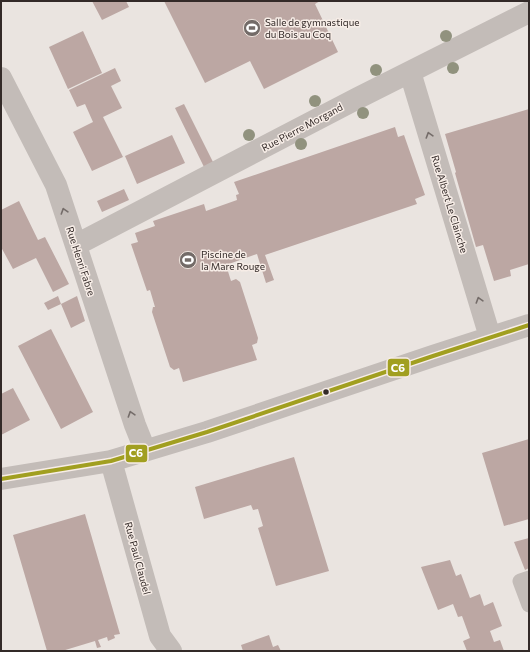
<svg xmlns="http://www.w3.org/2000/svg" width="530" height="652" viewBox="0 0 530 652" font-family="Commissioner,sans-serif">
	<rect width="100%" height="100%" fill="#eae4e0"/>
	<path fill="#bca7a3" d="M92,1h34l3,6 -27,13z
		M164,1h156l-5,3 23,48 -74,37 -14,-28 -45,22z
		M83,31l19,42 -34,16 -19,-42z
		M115,68l6,13 -10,5 11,22 -19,9 20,40 -31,14 -19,-39 20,-10 -8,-18 -8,3 -8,-17z
		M184,104l29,58 -9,5 -29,-59z
		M529,109v155l-19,6 1,6 -17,5 -11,-36 -7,2 -21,-74 1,-1 -11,-38z
		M395,127l3,10 6,-2 21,60 -10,4 2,5 -152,51 9,25 -8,3 -9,-29 -31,11 5,16 5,-2 4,3 18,56 -1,5 -5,2 5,15 -74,22 -4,-14 -5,2 -4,-3 -18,-55 1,-5h2l-5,-17 -3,1 -16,-47 7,-2 -3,-9 20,-7 -2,-5 51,-17 2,7 31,-11 -1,-5 3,-1 -5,-12z
		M172,135l13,28 -48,21 -12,-28z
		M124,189l5,11 -27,12 -5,-11z
		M19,201l19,39 7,-3 24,47 -16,8 -17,-34 -23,11 -12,-22v-37z
		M58,296l3,8 -13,6 -4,-7z
		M77,296l8,25 -14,7 -10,-24z
		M51,329l42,83 -32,17 -43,-83z
		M13,388l17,32 -29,15v-41z
		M529,439v80l-25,7 -22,-73z
		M294,457l35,114 -53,15 -18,-58 5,-2 -5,-17 -5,1 -2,-5 -47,14 -9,-32z
		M85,514l35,120 -6,1 1,3 -7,3 -1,-4 -9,3 3,7 -4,1 -2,-7 -33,10h-15l-34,-116z
		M529,538v30l-4,2 -11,-28z
		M450,560l6,16 5,-2 9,24 10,-4 4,12 9,-4 9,24 -12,5 4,11 6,-2 4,11h-37l-4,-10 7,-3 -8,-22 -4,1 -5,-13 -15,6 -17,-43z
		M269,635l4,12 5,-2 3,6h-38l-2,-6z"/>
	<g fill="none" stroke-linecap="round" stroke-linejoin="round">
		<path stroke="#c3bcb8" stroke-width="15" d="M529,578l-9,3 9,24"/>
		<path stroke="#c3bcb8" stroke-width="22" d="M410,72l80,265
			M1,78l55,107 79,240 10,25
			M76,245l282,-147 171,-86
			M111,461l49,175 11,15
			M1,479l110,-18 96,-29 226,-76 96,-31"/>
		<defs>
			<path id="bus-1" d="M1,479l110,-18 96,-29 226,-76 96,-31"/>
		</defs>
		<use href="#bus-1" stroke="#f7ede7" stroke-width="7"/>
		<use href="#bus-1" stroke="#a19f20" stroke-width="4"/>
	</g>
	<g fill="#91927e">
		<circle cx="446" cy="36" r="6"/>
		<circle cx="453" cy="68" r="6"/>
		<circle cx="376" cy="70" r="6"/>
		<circle cx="315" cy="101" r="6"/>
		<circle cx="363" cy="113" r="6"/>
		<circle cx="249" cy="135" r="6"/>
		<circle cx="301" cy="144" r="6"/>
	</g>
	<defs><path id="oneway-chevron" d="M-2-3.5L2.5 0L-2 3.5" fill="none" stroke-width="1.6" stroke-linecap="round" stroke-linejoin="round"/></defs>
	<g stroke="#746c69">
		<use href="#oneway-chevron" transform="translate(429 135) rotate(-107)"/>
		<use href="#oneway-chevron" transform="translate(64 211) rotate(-108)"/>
		<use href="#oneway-chevron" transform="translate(479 300) rotate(-107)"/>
		<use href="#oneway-chevron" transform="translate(131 414) rotate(-108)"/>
	</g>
	<defs>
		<symbol id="stadium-disc" viewBox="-11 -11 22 22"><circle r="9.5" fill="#736b68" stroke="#f7ede7"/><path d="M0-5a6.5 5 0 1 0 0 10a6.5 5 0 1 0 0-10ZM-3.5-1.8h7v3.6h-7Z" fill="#fff"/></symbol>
	</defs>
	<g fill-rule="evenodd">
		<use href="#stadium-disc" x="242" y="18" width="20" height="20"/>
		<use href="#stadium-disc" x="178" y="250" width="20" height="20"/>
	</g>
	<circle fill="#332a28" stroke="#f7ede7" stroke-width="1.5" cx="326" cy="392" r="3.5"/>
	<g text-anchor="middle" stroke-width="3" stroke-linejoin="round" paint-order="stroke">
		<g font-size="10" fill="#332a28" stroke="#f7ede7" text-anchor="start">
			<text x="265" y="26">Salle de gymnastique<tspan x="265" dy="12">du Bois au Coq</tspan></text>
			<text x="201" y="258">Piscine de<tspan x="201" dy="12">la Mare Rouge</tspan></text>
		</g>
		<g font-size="10" fill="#332a28" stroke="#f7ede7">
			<text transform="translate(302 127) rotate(-28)" y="4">Rue Pierre Morgand</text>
			<text transform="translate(450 204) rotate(73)" y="4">Rue Albert Le Clainche</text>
			<text transform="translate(81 261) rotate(72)" y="4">Rue Henri Fabre</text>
			<text transform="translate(138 558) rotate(75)" y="4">Rue Paul Claudel</text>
		</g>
	</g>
	<g stroke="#f7ede7" stroke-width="1.5">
		<rect x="387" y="358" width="23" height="19" rx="4" fill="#a19f20"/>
		<rect x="125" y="444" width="23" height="19" rx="4" fill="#a19f20"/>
	</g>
	<g font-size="11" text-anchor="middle" font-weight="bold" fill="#fff">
		<text x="398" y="372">C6</text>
		<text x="136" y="457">C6</text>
	</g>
	<rect width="530" height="652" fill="none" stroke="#332a28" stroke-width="4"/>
</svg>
